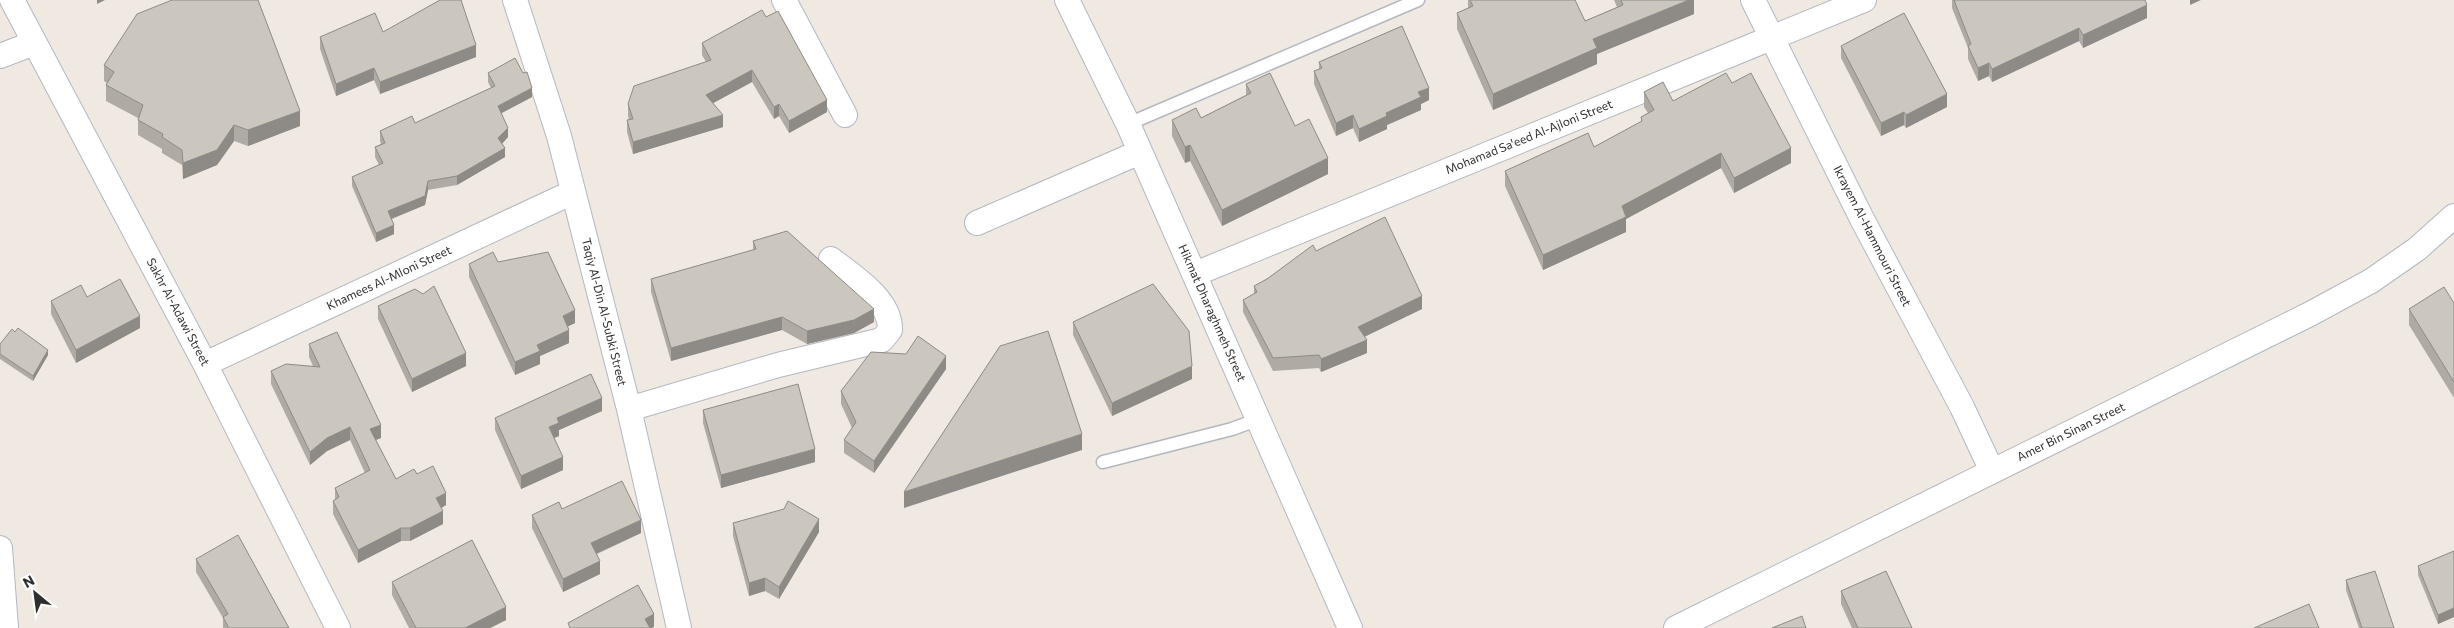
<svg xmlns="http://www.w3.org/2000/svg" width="2454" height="628" viewBox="0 0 2454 628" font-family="Commissioner,sans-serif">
	<rect width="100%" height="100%" fill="#efe9e1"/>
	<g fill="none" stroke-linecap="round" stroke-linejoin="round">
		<defs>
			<path id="lane" d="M1128,124l290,-124
				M1103,462l129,-33 27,-10"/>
			<path id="street" d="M12,0l193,364 133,264
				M515,0l44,136 70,273 50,219
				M784,0l61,115
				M1067,0l61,124 222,504
				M1753,0l109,219 100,188 30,64
				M0,56l34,-13
				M977,223l163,-71
				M1195,274l669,-274
				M205,364l368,-172
				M629,409l149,-44 104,-25 8,-10c1,-31 -38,-54 -59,-71
				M0,548l6,80
				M1676,628l634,-314 61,-33 46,-32 37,-33"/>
		</defs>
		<use href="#lane" stroke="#b4b7c1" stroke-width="15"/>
		<use href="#street" stroke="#b4b7c1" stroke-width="26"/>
		<use href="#lane" stroke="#fff" stroke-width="12"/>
		<use href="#street" stroke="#fff" stroke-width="24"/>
	</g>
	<path fill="#afaba4" d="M1468,0h107l10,21 32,-14 -3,-7h80v14l-97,40v10l-104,46 -36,-81v-16l11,-5z
		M1952,0h193l2,18 -64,30 -4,-7 -87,41 -3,-6 -11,5 -10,-22v-11l-16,-40z
		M766,17l61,95 -38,21 -10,-17 -5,3 -22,-37 -39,21 10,24 -90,27 -6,-22v-12h2l-1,-4v-12l78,-42 -4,-7v-12z
		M383,32l93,25 -96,37 -6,-14 -38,16 -16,-47v-12z
		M1841,46l106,61 -41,21 -2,-3 -23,11 -40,-78z
		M1319,62l110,38 -8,4v6l-34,15v4l-28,13 -6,-14 -17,8 -22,-52v-13l5,-2z
		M104,65l196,61 -52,20 -14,-5 -17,24 -34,14 -1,-14 -20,-12v-4l-24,-14v-17l-32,-17v-16l1,-2 -3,-2z
		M488,73l44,24 -31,16 7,24 -6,7 3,13 -48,28 -29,5 -3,15 -33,14 2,15 -18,8 -24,-56v-9l27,-12 -4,-8v-10l6,-3 -1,-3v-10l35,-8 76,-35 -3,-6z
		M1732,83l59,80 -57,30 -13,-25 -95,51v13l-83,38 -38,-84v-15l89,-24 47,-25v-5l7,-4 -4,-6v-15l29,9z
		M1246,84l49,42 33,48 -106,52 -32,-65 -5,2 -13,-27v-16l29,-2 45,-23z
		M753,241l121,81 -20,11 -47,11 -25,-14 -111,31 -20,-69v-13l102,-29z
		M1316,251l106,58 -57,27 2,17 -46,19 -2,-4 -46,3 -30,-59v-12l11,-6v-8z
		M498,262l77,61 -7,3 1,17 -29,13v8l-25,11 -46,-98v-13z
		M87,297l53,31 -64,35 -25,-49v-13z
		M2454,303v95l-45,-73v-16z
		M378,306l88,60 -54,26 -34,-73z
		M1073,322l119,57 -80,37 -39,-81z
		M0,344l48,11 -15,26 -33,-22z
		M309,344l72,94 -5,2 20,39 21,-5 29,31 -5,3 2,16 -33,17h-9l-43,22 -25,-49v-13l2,-1v-12l30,-15 -15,-33 -23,11 -17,14 -39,-81v-13l42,-5 -4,-9z
		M906,354l40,15 -72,104 -30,-20v-13l8,-12 -11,-24v-13z
		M703,410l112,52 -94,26 -18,-65z
		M602,411l-43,19v6l-5,2 9,32 -42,19 -26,-59v-12z
		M562,509l79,24 -44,21 3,20 -37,18 -31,-64v-13z
		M733,523l86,9 -40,67 -14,-8 -16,5 -16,-60z
		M2454,551v66l-16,7 -20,-49v-9z
		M196,559l93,69h-66v-10l-27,-46z
		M2346,580l48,48h-35l-13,-38z
		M392,582l114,38 -16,8h-81l-17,-33z
		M1841,591l71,37h-60l-11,-24z"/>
	<path fill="#8e8b86" d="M97,0h8l-8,4z
		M1689,0h5v14l-97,40v10l-104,46v-16l100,-55z
		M2190,0h11l-11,5z
		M2147,5v13l-64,30v-13z
		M2079,28v13l-87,41v-13z
		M476,45v12l-96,37v-12z
		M1989,63v13l-11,5v-13z
		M374,68v12l-38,16v-12z
		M752,70v12l-46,25v-12z
		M532,88v9l-34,18v-9z
		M1429,88v12l-8,4v6l-34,15v4l-28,13v-13l59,-37z
		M1947,94v13l-41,21v-13z
		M827,100v12l-38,21v-12z
		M779,104v12l-5,3v-12z
		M300,111v15l-52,20v-16z
		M1904,112v13l-23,11v-13z
		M723,115v12l-90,27v-12z
		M1353,115v13l-17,8v-13z
		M234,125v16l-17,24 -34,14v-16z
		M508,128v9l-10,11v-10z
		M1190,145v16l-5,2v-16z
		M505,148v9l-48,28v-9z
		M1791,148v15l-57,30v-15z
		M1721,153v15l-95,51v13l-83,38v-15l79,-49z
		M1328,158v16l-106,52v-16z
		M428,181v9l-3,15 -37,15v-9z
		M394,225v9l-18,8v-9z
		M1422,296v13l-64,31v-13z
		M874,309v13l-20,11 -47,11v-13z
		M575,310v13l-12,6v-13z
		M140,316v12l-64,35v-13z
		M782,317v13l-111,31v-13z
		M569,330v13l-29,13v8l-25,11v-13l22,-17z
		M1367,340v13l-46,19v-13z
		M48,350v5l-15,26v-5z
		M466,353v13l-54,26v-13z
		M946,356v13l-72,104v-12z
		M1192,366v13l-80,37v-13z
		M602,398v13l-43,19v6l-10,4v-13l8,-9z
		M381,425v13l-11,4v-13z
		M350,427v13l-23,11 -17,14v-13l17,-14z
		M1082,434v16l-178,58v-16z
		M815,449v13l-94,26v-13z
		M563,457v13l-42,19v-13z
		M446,493v12l-10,6v-13z
		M443,511v13l-33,17v-13z
		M819,519v13l-40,67v-12z
		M641,520v13l-50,23v-13z
		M401,528v13l-43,22v-13z
		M600,561v13l-37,18v-13z
		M765,578v13l-16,5v-13z
		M506,607v13l-16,8h-25z
		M2454,608v9l-16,7v-9z
		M654,614v13l-2,1h-7v-9z"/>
	<path fill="#cbc7bf" stroke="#8e8b86" d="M172,0h86l42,111 -52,19 -14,-5 -17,25 -34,13 -1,-13 -20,-13 1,-3 -25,-14 5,-15 -37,-20 8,-13 -10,-7 33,-51z
		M440,0h21l15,45 -96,37 -6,-14 -38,16 -16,-47 55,-24 8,19z
		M1470,0h105l10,21 38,-16 -2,-5h68l-96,39 4,9 -104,46 -36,-81 16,-7z
		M1954,0h191l2,5 -64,30 -4,-7 -87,41 -3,-6 -11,5 -10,-22 3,-2z
		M762,10l4,7 12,-6 49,89 -38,21 -10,-17 -5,3 -22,-37 -46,25 17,20 -90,27 -6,-22 6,-1 -5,-15 6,-18 77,-26 -9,-17z
		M1904,13l43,81 -41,21 -2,-3 -23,11 -40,-77z
		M1402,26l27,62 -11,4 3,5 -35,16 1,3 -28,13 -6,-14 -17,8 -22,-52 8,-3 -3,-6z
		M515,58l8,15 4,-1 5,16 -34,18 10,22 -10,10 7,10 -48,28 -29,5 -3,15 -37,15 6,14 -18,8 -24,-56 31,-14 -8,-16 10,-4 -5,-12 32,-15 3,7 80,-37 -7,-13z
		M1270,73l25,53 14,-7 19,39 -106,52 -32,-65 -5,2 -13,-27 24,-12 5,10 50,-25 -5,-9z
		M1726,73l6,10 19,-10 40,75 -57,30 -13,-25 -99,53 4,11 -83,38 -38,-84 83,-38 6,14 48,-26 -1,-4 13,-7 -10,-18 19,-10 10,19z
		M1385,217l37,79 -64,31 9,13 -46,19 -2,-4 -46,3 -30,-58 14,-8 -3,-6 13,-7 46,-34 3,6z
		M787,231l87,78 -20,11 -47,11 -25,-14 -111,31 -20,-69 105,-30 -3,-8z
		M493,252l5,10 50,-10 27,58 -12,6 6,14 -32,15 3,6 -25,11 -46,-98z
		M120,279l20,37 -64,34 -25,-49 30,-16 6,12z
		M1153,284l36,47 3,35 -80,37 -39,-81z
		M434,286l32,67 -54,26 -34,-73 37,-17 8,5z
		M2444,287l10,16v79l-45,-73z
		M18,328l30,22 -15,26 -33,-22v-10l12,-15 3,3z
		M1048,331l34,103 -178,58 96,-146z
		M337,332l44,93 -11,4 26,50 18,-10 3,5 16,-8 13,27 -10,5 7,13 -33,17h-9l-43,22 -25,-49 6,-4 -4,-9 35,-18 -20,-43 -23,11 -17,14 -39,-81 15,-7 34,3 -11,-23z
		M918,336l28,20 -72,105 -30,-21 12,-18 -15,-31 30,-39 35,2z
		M591,374l11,24 -45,20 2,5 -10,4 14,30 -42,19 -26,-58z
		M798,384l17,65 -94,26 -18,-65z
		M622,481l19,39 -50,23 9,18 -37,18 -31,-64 27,-13 3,7z
		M788,501l31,18 -40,68 -14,-9 -16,5 -16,-60 51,-14z
		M238,535l51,93h-60l-6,-11 5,-3 -32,-55z
		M472,540l34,67 -41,21h-49l-24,-46z
		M2454,551v57l-16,7 -20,-49z
		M1886,571l26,57h-54l-17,-37z
		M2375,571l19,57h-32l-16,-48z
		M638,585l16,29 -9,5 5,9h-80l-2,-5z
		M2309,604l10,24h-65z
		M1802,616l4,12h-34z"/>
	<g text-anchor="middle" stroke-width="4" stroke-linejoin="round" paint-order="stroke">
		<g font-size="12" fill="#2e2e2e" stroke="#fff">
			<text transform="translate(1529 137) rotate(-22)" y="4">Mohamad Sa'eed Al-Ajloni Street</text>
			<text transform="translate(1872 236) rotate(63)" y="4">Ikrayem Al-Hammouri Street</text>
			<text transform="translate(389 278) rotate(-25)" y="4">Khamees Al-Mloni Street</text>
			<text transform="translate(178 312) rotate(62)" y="4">Sakhr Al-Adawi Street</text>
			<text transform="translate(604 312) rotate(76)" y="4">Taqiy Al-Din Al-Subki Street</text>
			<text transform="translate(1212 313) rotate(66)" y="4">Hikmat Dharaghmeh Street</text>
			<text transform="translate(2071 432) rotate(-26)" y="4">Amer Bin Sinan Street</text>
		</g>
	</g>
	<g transform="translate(35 593) rotate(331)" stroke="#ffffff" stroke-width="4" paint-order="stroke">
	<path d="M0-4L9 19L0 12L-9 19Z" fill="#2e2e2e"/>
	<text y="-8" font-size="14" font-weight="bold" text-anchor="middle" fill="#2e2e2e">N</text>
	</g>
</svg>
